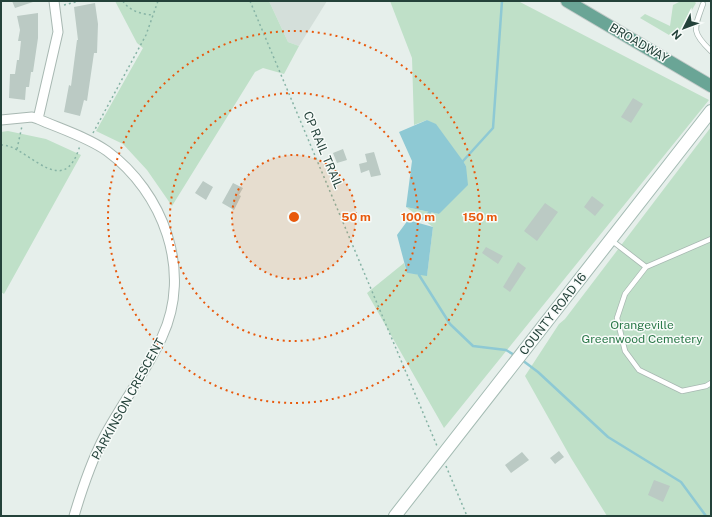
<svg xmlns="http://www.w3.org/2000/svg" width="712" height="517" viewBox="0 0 712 517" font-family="'Public Sans',sans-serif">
	<rect width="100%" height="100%" fill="#e6efeb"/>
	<path fill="#d4dfda" d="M269,1h58l-28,45 -11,-4z"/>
	<path fill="#bfe0c8" d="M115,1h154l19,41 11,4 -15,28 -21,-6 -8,4 -83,134 -25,-36 -24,-26 -27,-13 47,-83 -6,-5z
		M390,1h128l191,99 -265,328 -77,-135 37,-30 3,10 20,2 6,-48 -27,-20 33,7 27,-48 -30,-41 -9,-5 -13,5 -2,-67z
		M681,1h13l2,2 -17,29 -10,3 -29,-17 5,-4 25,12 3,-21z
		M711,127v389h-104l-36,-58 -46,-82 34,-52 6,-5z
		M8,131l38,8 35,16 -77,139 -3,-2v-160z"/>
	<path fill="#8ec9d4" d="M427,120l9,4 27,37 3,5 2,19 -29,29 -33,-7 6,-46 -13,-29z
		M408,220l25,7 -6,49 -20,-3 -10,-38z"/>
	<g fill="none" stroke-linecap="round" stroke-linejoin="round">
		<path stroke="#8ec9d4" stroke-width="2.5" d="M463,161l30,-33 9,-127
			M408,220l16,-2 6,-6
			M419,275l31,49 23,22 33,4 10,6
			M522,360l16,12 70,65 73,45 25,34"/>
	</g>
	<path fill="#bbcac4" d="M12,1h21v1l-18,6z
		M95,3l3,21 -1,29h-3l-7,48 -3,-1 -4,16 -16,-4 5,-27 2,1 6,-46h1l-4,-33z
		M38,13v25l-5,34h-2l-2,15h-3l-1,13 -16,-2 1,-24h5l2,-14h2l2,-19h-3l2,-11 -3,-14z
		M633,98l10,6 -12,19 -10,-6z
		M343,149l4,11 -10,3 -4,-10z
		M374,152l7,23 -10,2 -2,-7 -8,3 -2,-9 8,-2 -2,-8z
		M203,181l10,6 -7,13 -11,-7z
		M233,183l10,5 -4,7 2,1 -7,14 -12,-7z
		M592,196l12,9 -9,11 -11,-9z
		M545,203l13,9 -21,29 -13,-10z
		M486,247l17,9 -5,8 -16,-11z
		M518,262l8,6 -16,24 -7,-5z
		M559,451l5,6 -9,7 -5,-6z
		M522,452l7,8 -18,13 -6,-8z
		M654,480l16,6 -7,16 -15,-7z"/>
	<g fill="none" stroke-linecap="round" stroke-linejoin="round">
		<defs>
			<path id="lane" d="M703,4c-9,25 -12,28 8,47
				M711,239l-65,28 -21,27 -8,24 8,33 14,19 43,21 24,-5 5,-3
				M611,240l35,27"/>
			<path id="street" d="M38,119l20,-87 -4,-31
				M1,120l31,-3 6,2c23,10 49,18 69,32 56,41 86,120 55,186 -16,35 -40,66 -58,100 -13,25 -22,52 -30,79"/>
			<path id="secondary" d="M395,516l316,-405"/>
			<path id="primary" d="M567,1l144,85"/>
		</defs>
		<use href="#lane" stroke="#a8b8b2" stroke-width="6"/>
		<use href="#street" stroke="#a8b8b2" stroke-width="11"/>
		<use href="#secondary" stroke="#a4bbb3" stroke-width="14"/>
		<use href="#primary" stroke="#c2cac8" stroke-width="14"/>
		<path stroke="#86b3a5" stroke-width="1.5" stroke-dasharray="2 3" stroke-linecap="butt" d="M123,1c6,10 19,13 29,14
			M250,1l187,445
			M64,5l15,-4
			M93,133l53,-98 12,-34
			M1,145c22,-1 53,43 71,18 4,-5 6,-12 8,-17
			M17,149l5,-23
			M446,466l21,50"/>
		<use href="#lane" stroke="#fff" stroke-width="4.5"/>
		<use href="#street" stroke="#fff" stroke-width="9"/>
		<use href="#secondary" stroke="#fff" stroke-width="12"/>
		<use href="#primary" stroke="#6aa596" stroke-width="12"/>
	</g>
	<circle cx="294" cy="217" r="62" fill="#e8590c" fill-opacity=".12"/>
	<g fill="none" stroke="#e8590c" stroke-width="2" stroke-dasharray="2 4">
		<circle cx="294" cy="217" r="62"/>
		<circle cx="294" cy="217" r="124"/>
		<circle cx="294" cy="217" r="186"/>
	</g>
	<g text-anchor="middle" stroke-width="3" stroke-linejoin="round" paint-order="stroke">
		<g font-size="12" fill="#24423a" stroke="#f7fbf9">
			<text transform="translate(639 43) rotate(30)" y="4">BROADWAY</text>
			<text transform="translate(323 150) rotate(67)" y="4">CP RAIL TRAIL</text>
			<text transform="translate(553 314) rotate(-52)" y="4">COUNTY ROAD 16</text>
			<text transform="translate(128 399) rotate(-61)" y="4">PARKINSON CRESCENT</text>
		</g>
		<g font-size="12" fill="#2d7a4b" stroke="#f7fbf9">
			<text x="642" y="329">Orangeville<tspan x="642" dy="14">Greenwood Cemetery</tspan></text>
		</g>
	</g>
	<circle cx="294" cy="217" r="6" fill="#e8590c" stroke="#f7fbf9" stroke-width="2"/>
	<g font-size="12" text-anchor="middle" font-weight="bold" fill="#e8590c" stroke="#f7fbf9" stroke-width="3" stroke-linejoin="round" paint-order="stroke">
		<text x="356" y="221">50 m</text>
		<text x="418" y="221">100 m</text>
		<text x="480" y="221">150 m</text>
	</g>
	<rect width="712" height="517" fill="none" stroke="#24423a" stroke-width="4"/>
	<g transform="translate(684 28) rotate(228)" stroke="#f7fbf9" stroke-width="3" paint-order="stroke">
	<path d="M0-3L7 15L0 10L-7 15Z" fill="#24423a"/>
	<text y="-6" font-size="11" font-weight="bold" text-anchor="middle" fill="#24423a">N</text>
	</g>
</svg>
